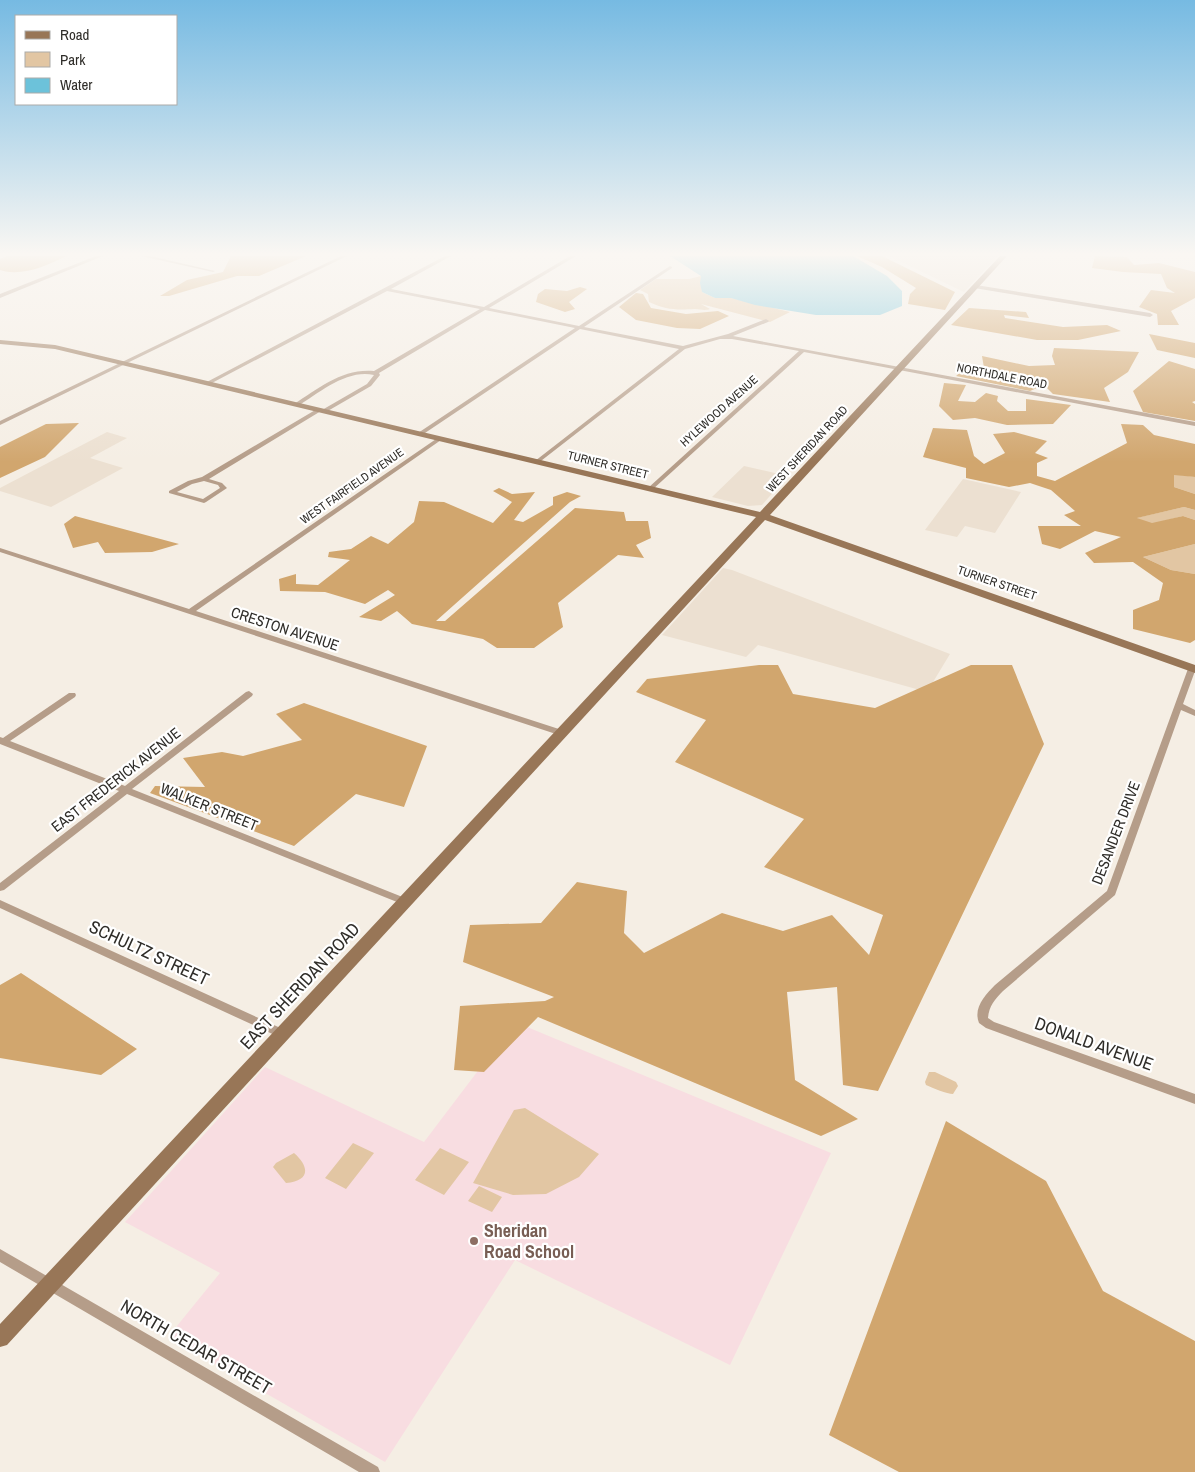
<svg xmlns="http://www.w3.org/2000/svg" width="1195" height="1472" viewBox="0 0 1195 1472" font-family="'Archivo Narrow',sans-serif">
	<rect width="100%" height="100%" fill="#f5eee4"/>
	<path fill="#ece0d1" d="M889,256h109l-34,36z
		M107,432l20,6 -37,20 33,10 -72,39 -51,-16v-3z
		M744,466l35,8 -12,13 9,2 -14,16 -14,1 -36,-9z
		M963,479l58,13 -26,41 -30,-7 -8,11 -32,-7z
		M723,568l9,2 218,84 -23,38 -169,-47 -12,12 -84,-22z"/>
	<path fill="#f8dde1" d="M515,1022l316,131 -101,212 -215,-105 -130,202 -217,-125 52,-64 -95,-51 140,-155 159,75z"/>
	<path fill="#e2c6a3" d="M701,276l1,16 13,6h16l59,14 -20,10 -69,-18 9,5c-6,2 -9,0 -15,0 -20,1 -28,1 -46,-7l-1,-8 -8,-4 16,-11h33z
		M1174,474l21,3v17l-21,-7z
		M1184,507l11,3v10l-12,-4 -31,8 -16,-6z
		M1195,544v30l-24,-4 -28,-13z
		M929,1072h6l21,10 2,4 -5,8c-6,0 -20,-6 -27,-9l-1,-3z
		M525,1108l74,46 -20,23 -33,17 -33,1 -40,-12 41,-73z
		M353,1143l21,10 -28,36 -21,-11z
		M440,1148l29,14 -25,33 -29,-15z
		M294,1153c16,14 16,28 -8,30l-13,-16 3,-4z
		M479,1186l23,11 -10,15 -24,-11z"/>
	<path fill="#d1a66e" d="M7,256h59c-19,10 -45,21 -66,14v-11z
		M231,256h75l-47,20h-22l-68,20h-9l27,-16 36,-8z
		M857,256h25l73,36 -10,18 -37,-6 2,-10 6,-6 -34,-21z
		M1095,256l32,1 7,8 25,-2 36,9v26l-24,13 8,14h-21l-1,-11 -18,-7 12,-17 24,3 -8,-5 -6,-14 -38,-2 -31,-4z
		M580,287l7,2 -18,13 6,7 -10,3 -29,-10 2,-8 7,-5 22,2z
		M636,293l7,1 8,14 35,6 32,-3 11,5 -29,13 -23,-1 -41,-8 -17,-13z
		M969,308l57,4 3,6 -25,-3 1,3 58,9 44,-2 14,6 -43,9h-41l-86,-15z
		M1149,334l46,9v15l-38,-8z
		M1054,348l85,4 -11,20 -24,16 6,14 -57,-8 -9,-9 -14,6 -74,-15 13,-11 7,8 25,6 -17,-11 -2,-12 47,10 26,-1 -3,-9z
		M1169,361l26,8v32l-3,1 3,2v17l-52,-9 -10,-21z
		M944,383l22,2 -8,16 17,1 11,-9 12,3 -1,5 11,10h18v-12l45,6 -18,19 -46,1 -32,-7 -22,2 -14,-14z
		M79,423l-34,34 -45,21v-31l46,-23z
		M1121,424l22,1 11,10 41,9v33l-21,-2v12l21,7v16l-11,-3 -47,11 15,5 31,-7 12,4v24l-52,13 28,13 24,4v66l-5,3 -57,-14v-19l26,-10 4,-17 -30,-21 -39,1 -9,-10 36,-16 -26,-6 -35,18 -18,-5 -4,-18h43l-17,-11 11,-4 -24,-21 -21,-7 -21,4 -43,-9v-10l-43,-11 10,-29 34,2 7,26 10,8 21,-11 -12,-19 21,-2 33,9 -12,12 13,5 -11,5v13l18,5 72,-38z
		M499,488l13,6 23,-2 -21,28 9,2 30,-17v-8l14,-5 14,4 -11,6 -134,119h9l130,-113 49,4 2,9h22l3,17 -15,7 8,13 -26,-3 -60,48 5,24 -29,21h-37l-14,-9 -71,-15 -15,-13 -16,10 -22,-4 36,-22 -7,-5 -23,14 -40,-12 -45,-1 -1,-12 17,-5v10l22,1 32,-25 -22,-3 1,-5 22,-3 20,-13 17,8 26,-22 5,-21 25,1 49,21 19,-21 -19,-11z
		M75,516l104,28 -27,8 -47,1 -7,-11 -25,6 -9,-24z
		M759,665h19l15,29 82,14 96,-43h41l32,79 -166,347 -35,-6 -6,-98 -50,5 8,88 63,39 -37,17 -283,-119 -54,55 -30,-2 6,-64 85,-5 9,-4 -91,-35 7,-37 71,-2 36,-41 50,9 -3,42 20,20 78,-40 61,18 49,-16 37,40 14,-40 -119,-48 40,-48 -129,-57 31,-42 -70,-28 11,-13z
		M304,703l123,43 -23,61 -48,-13 -62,52 -144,-53 5,-7 50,1 -22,-29 39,-6 21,4 59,-16 -26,-26z
		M21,973l116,76 -36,26 -101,-17v-73z
		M946,1121l100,60 57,110 92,50v131h-296l-70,-37z"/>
	<path fill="#6cc2da" d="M670,256h183l34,20 15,15v15l-22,9h-64l-61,-10 -24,-7h-16l-13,-6 -2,-9 1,-7z"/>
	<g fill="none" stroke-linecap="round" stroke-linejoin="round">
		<path fill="#b59d89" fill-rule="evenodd" d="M96,256h7l-103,42v-4z
			M141,256h9l65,15 -2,1z
			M341,256h6l-347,169v-4z
			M445,256h6l-60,33 93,18 86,-51h6l-87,52 90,18 91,-60 2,1v1l-88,59 99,19 45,-12 38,-15 3,2 -1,1 -35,14 462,86v4l-391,-74 -152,138h-4v-2l151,-137 -67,-12h-12l-35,10 -148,115 -2,-1v-2l144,-112 -99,-20 -158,106h-4v-2l157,-105 -90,-18 -106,63 1,2 -9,11 -45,26 -5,-1 -112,68 13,4 5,5 -21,14 -2,1 -35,-10v-2l19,-10 14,-4 115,-68 5,1 45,-26 7,-9c-27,-6 -54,17 -76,31h-4v-2c25,-16 49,-36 80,-33l106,-62 -93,-18 -177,93 -5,-1zM204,481l14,4 2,3 -17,11 -26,-7 15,-8z
			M976,285l174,28 3,2 -3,2 -176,-29 -1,-1z
			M439,437l2,1v2l-245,171 369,120 1,2 -1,2h-6l-559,-183v-4l189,61z
			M1189,666h6v5l-12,33 12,6v6l-14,-6 -66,185 -112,96c-8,8 -14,15 -15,27l6,4 201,72v10l-209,-76 -7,-5c-6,-15 6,-28 16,-38l112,-94z
			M249,691l4,3 -1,2 -120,93 278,111 1,2 -1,2h-8l-275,-110 -123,96 -4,1v-8l119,-92 -119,-47v-7l3,1 66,-45h6l1,2 -1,2 -65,44 115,45 121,-94z
			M0,900l287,131 2,3 -2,3 -4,1 -4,-1 -279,-129z
			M0,1249l378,218 2,5h-21l-359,-210z"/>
		<path fill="#987657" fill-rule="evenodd" d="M1000,256h7l-237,259 425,150v8l-430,-153 -758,825 -7,2v-23l756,-807 -701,-168 -55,-5v-4l55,5 705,167z"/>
	</g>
	<linearGradient id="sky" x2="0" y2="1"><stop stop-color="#76bae2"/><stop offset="0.55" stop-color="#faf7f3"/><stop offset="1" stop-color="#faf7f3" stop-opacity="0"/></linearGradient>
	<rect width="1195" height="462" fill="url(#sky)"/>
	<circle fill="#8d6e63" stroke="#fff" stroke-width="2" cx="474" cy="1241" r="5"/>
	<g text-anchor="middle" stroke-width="4.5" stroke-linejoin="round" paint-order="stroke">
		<g font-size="12" fill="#2f2d29" stroke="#fff">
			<text transform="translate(1002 376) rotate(11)" y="4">NORTHDALE ROAD</text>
			<text transform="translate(719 411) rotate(-42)" y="4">HYLEWOOD AVENUE</text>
			<text transform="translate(807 449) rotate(-47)" y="4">WEST SHERIDAN ROAD</text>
			<text transform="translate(608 465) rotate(14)" y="4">TURNER STREET</text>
			<text transform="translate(352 486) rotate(-35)" y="4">WEST FAIRFIELD AVENUE</text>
			<text transform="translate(997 583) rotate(19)" y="4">TURNER STREET</text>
		</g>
		<g font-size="15" fill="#2f2d29" stroke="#fff">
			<text transform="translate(285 629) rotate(18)" y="5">CRESTON AVENUE</text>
			<text transform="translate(116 780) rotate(-38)" y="5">EAST FREDERICK AVENUE</text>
			<text transform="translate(209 807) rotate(22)" y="5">WALKER STREET</text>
			<text transform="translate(1116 833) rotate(-69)" y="5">DESANDER DRIVE</text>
		</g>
		<g font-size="18" fill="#2f2d29" stroke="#fff">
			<text transform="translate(149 953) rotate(25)" y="6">SCHULTZ STREET</text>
			<text transform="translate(300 986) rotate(-47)" y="6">EAST SHERIDAN ROAD</text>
			<text transform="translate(1094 1044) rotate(20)" y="6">DONALD AVENUE</text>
			<text transform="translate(196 1347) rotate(30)" y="6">NORTH CEDAR STREET</text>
		</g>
		<g font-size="18" font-weight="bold" fill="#785e54" stroke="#fff" text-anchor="start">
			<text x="484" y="1237">Sheridan<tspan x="484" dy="21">Road School</tspan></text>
		</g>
	</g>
	<rect x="15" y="15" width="162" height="90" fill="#ffffff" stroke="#acaba9"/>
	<rect x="25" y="31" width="25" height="8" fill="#987657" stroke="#acaba9"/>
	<text x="60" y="40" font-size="15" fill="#2f2d29">Road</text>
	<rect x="25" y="52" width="25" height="15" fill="#e2c6a3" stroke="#acaba9"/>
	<text x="60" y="65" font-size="15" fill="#2f2d29">Park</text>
	<rect x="25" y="78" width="25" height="15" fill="#6cc2da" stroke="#acaba9"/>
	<text x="60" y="90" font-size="15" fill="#2f2d29">Water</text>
</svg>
